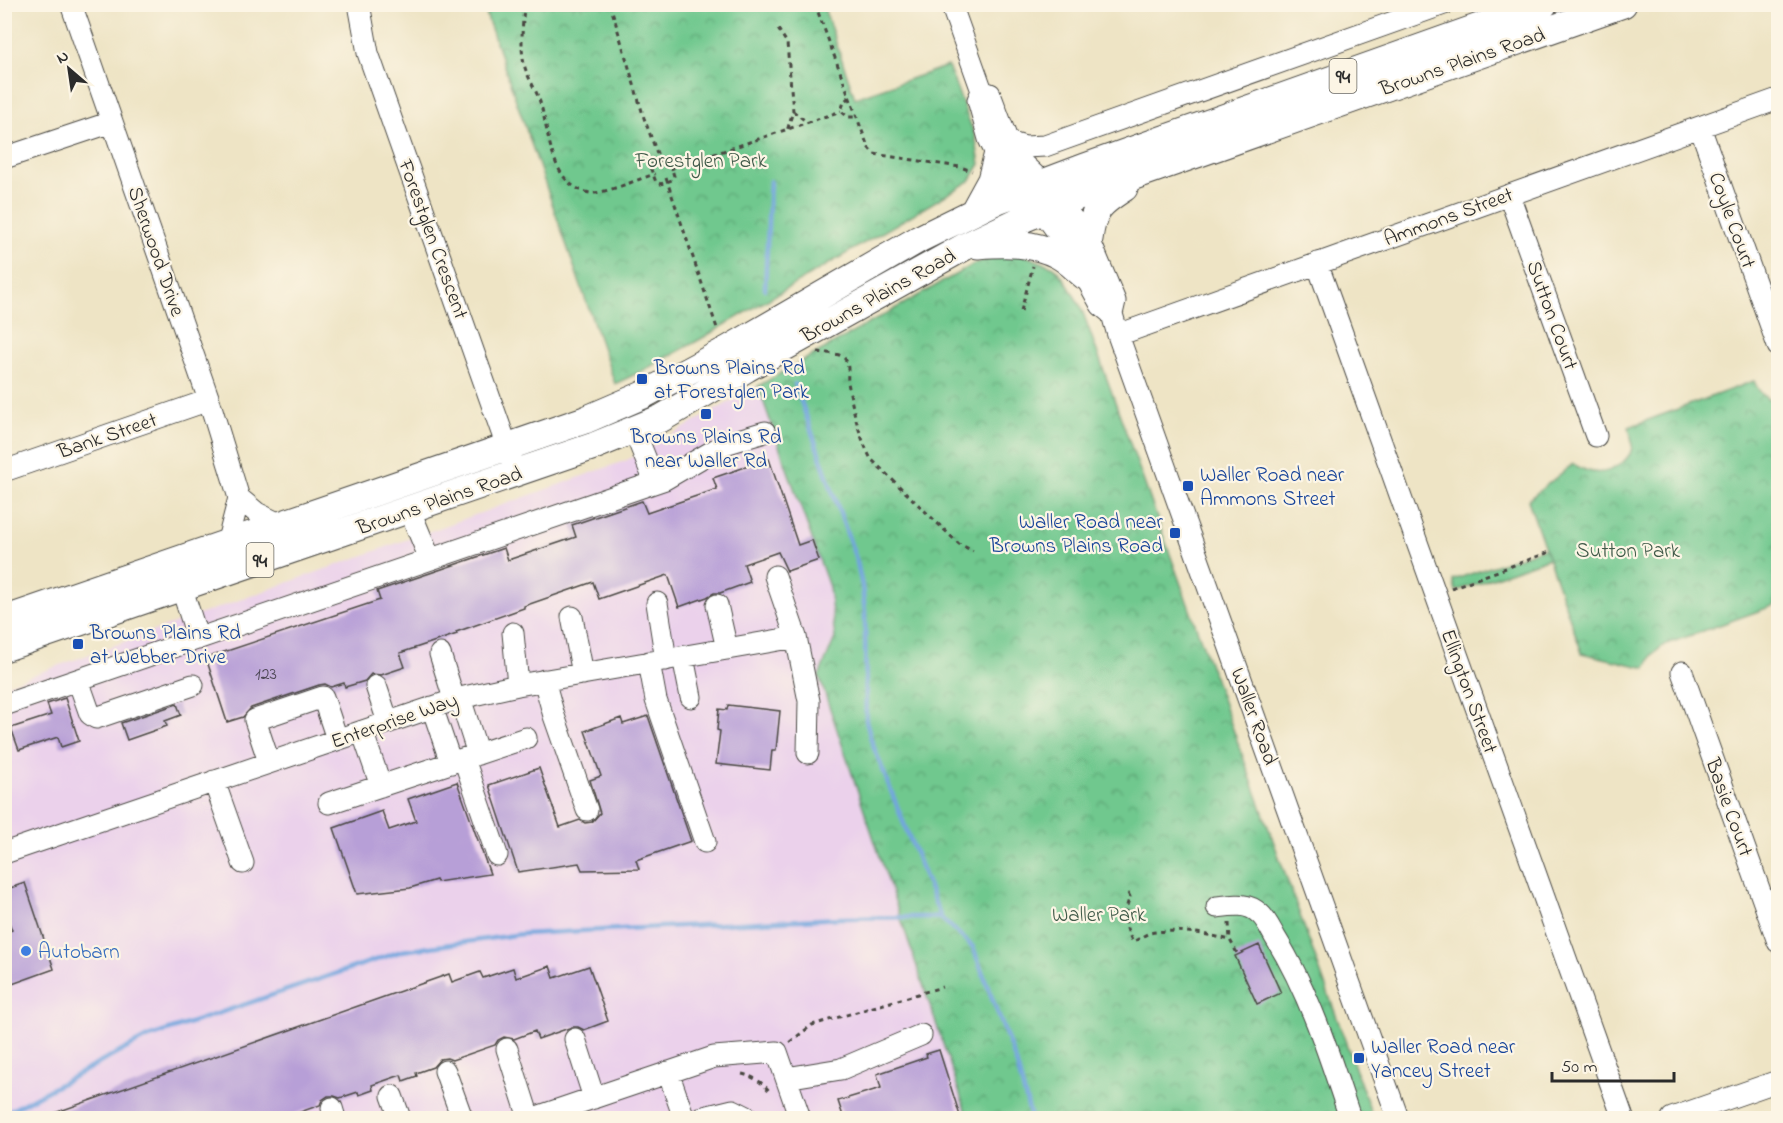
<svg xmlns="http://www.w3.org/2000/svg" width="1783" height="1123" viewBox="0 0 1783 1123" font-family="'Indie Flower',sans-serif">
	<defs>
		<pattern id="park-crowns" width="20" height="18" patternUnits="userSpaceOnUse" patternTransform="scale(1.5)"><rect width="20" height="18" fill="#70c88e"/><path d="M2 6a3 3 0 1 1 6 0M12 15a3 3 0 1 1 6 0" fill="none" stroke="#5ca374"/></pattern>
	</defs>
	<rect width="100%" height="100%" fill="#fcf5e5"/>
	<filter id="ink" filterUnits="userSpaceOnUse"><feTurbulence type="fractalNoise" baseFrequency=".0167" numOctaves="2"/><feDisplacementMap in="SourceGraphic" scale="12" xChannelSelector="R" yChannelSelector="G"/><feConvolveMatrix kernelMatrix="1 2 1 2 8 2 1 2 1" color-interpolation-filters="sRGB"/></filter>
	<filter id="wash" filterUnits="userSpaceOnUse"><feTurbulence type="fractalNoise" baseFrequency=".008" numOctaves="4" result="noise"/><feDisplacementMap in="SourceGraphic" scale="24" xChannelSelector="R" yChannelSelector="G"/><feGaussianBlur stdDeviation="1.35" result="paint"/><feColorMatrix in="noise" values="0 0 0 0 0 0 0 0 0 0 0 0 0 0 0 0 0 1.4 0 .05"/><feComposite in="paint" operator="in"/></filter>
	<g filter="url(#wash)">
		<rect width="100%" height="100%" fill="#eee4c5"/>
		<path fill="#ebd1eb" d="M758,386l71,201 6,51 -16,38 149,442h-963v-433l622,-225z"/>
		<path fill="#70c88e" stroke="#4e7a5c" stroke-width="1.5" d="M1545,548l4,10 -93,33 -3,-11z"/>
		<path fill="url(#park-crowns)" stroke="#4e7a5c" stroke-width="1.5" d="M485,5h338l32,93 93,-32 27,70 5,28 -10,17 -271,159 -55,30 -29,14 -128,-367z
			M1013,251l41,16 11,13 16,27 292,811h-405l-149,-442 16,-38 -6,-51 -71,-201 218,-123z
			M1754,381c5,12 12,19 24,23v200l-114,41 -12,10 -6,13 -64,-15 -54,-153 45,-36c18,11 32,12 49,-1 3,-3 8,-7 9,-12 3,-8 -1,-17 -2,-24z"/>
		<g fill="none" stroke-linecap="round" stroke-linejoin="round">
			<path stroke="#72a5de" stroke-width="4.5" d="M765,289l5,-108
				M795,384l62,178 5,24 3,26 1,108 5,20 70,178
				M4,1114l142,-76 256,-87 120,-17 319,-16 82,-1 18,1 32,29 43,115 15,56"/>
		</g>
		<g id="blocks">
			<path fill="#b79fd7" d="M769,459l29,86 14,-5 7,20 -32,11 -9,-19 -34,12 6,18 -30,11h-6l-7,4 -28,10 -11,-32 -69,24 -6,-17 -69,24v2l-68,24 1,2 -57,19 5,14 -24,8 -10,-1 -6,7 -20,6 -1,-4 -13,4 -6,-3 -6,1 -68,23 -8,9 -16,5 -21,-64 174,-58 -3,-9 127,-43 4,12 68,-23 -4,-12 70,-24 5,12 70,-24 -4,-11z
				M65,698l14,43 -18,6 -3,-10 -39,13 -8,-22 40,-13 -4,-11z
				M177,704l4,11 -16,6 2,5 -40,14 -6,-17z
				M728,705l52,6 -4,39h-4l-2,20 -54,-6 4,-33 -3,-1 2,-21 8,1z
				M648,716l43,125 -55,19 3,9 -57,1 -3,-7 -61,9 -29,-87 50,-17 21,59 20,-7 5,3 7,-1 8,-9 -10,-33 11,-4 -16,-45 36,-13 2,6z
				M457,782l33,92 -53,8 -1,-2 -26,8 -53,6 -23,-66 48,-17 7,19 27,-9 -8,-22z
				M25,883l29,86 -50,18v-54l8,-3 -8,-21v-19z
				M1259,945l22,48 -24,11 -22,-48z
				M550,966l4,12 35,-12 19,55 -24,9 -6,-3h-6l-34,12 -3,-8 -21,8 -10,-2 -6,3 -3,5 -43,15 -5,-2 -7,1 -7,8 -17,6 1,3 -14,5 -2,-6 -29,10 1,5 -14,5 -1,-3 -18,6 -6,-2h-6l-6,4 -2,5 -39,14h-238v-2l406,-143 3,8 28,-10 3,6 30,-10 3,10z
				M939,1050l22,69h-117l-6,-18 43,-13 -4,-14 50,-17 -1,-3z"/>
		</g>
	</g>
	<g filter="url(#ink)">
		<use href="#blocks" fill-opacity="0" stroke="#484742" stroke-width="1.5"/>
		<g fill="none" stroke-linecap="round" stroke-linejoin="round">
			<defs>
				<path id="minor" d="M71,4l138,396 30,98 -12,46
					M359,4l9,49 144,408
					M951,4l31,87 8,3 18,48 15,22 20,19 46,56 26,62 -3,13 6,21 280,783
					M982,91l-4,9 11,39 16,33 37,39 28,38 31,56 11,9
					M1700,127l78,219
					M1008,142l17,5 20,-1 399,-142
					M4,158l108,-36
					M1509,195l87,241
					M1317,263l306,855
					M1118,335l660,-236
					M634,430l21,52
					M4,471l205,-71
					M239,498l18,15 24,12
					M410,511l20,48
					M775,576l21,61 13,64 -1,52
					M181,586l17,53
					M657,603l9,57
					M717,605l10,44
					M572,617l11,57
					M513,633l5,52
					M440,654l14,45
					M683,657l8,40
					M649,662l7,38 49,142
					M1682,672l96,270
					M78,680l12,34 6,4 97,-33
					M544,680l10,36 33,94
					M376,686l12,36
					M460,698l18,56
					M4,705l661,-226 60,-35 40,-12
					M432,707l19,56
					M362,731l19,55
					M464,759l33,96
					M269,762l-14,-42 68,-23 14,42
					M214,781l29,82
					M329,803l197,-65
					M4,853l456,-155 58,-13 278,-48
					M1217,907c15,-2 31,-5 43,7 6,5 11,16 15,23 34,55 55,120 75,181
					M575,1039l19,59
					M507,1049l22,69
					M445,1071l17,47
					M668,1072l16,46
					M786,1078l55,-9 80,-34
					M392,1096l8,22
					M332,1108l3,10
					M534,1118l180,-61 63,-5 23,66
					M700,1118l33,-8 16,8
					M1672,1118l106,-37"/>
				<path id="major" d="M974,211l17,-31 6,-23
					M1089,239c4,-30 10,-35 35,-51
					M978,245c27,-2 55,-3 80,10 10,5 18,14 27,21
					M4,620l581,-200 58,-25 84,-45 192,-111 79,-39 87,-33 459,-163
					M4,648l590,-202 68,-28 85,-50 217,-121 61,-29 58,-24 540,-190"/>
			</defs>
			<use href="#minor" stroke="#484742" stroke-width="23"/>
			<use href="#major" stroke="#484742" stroke-width="29"/>
			<path stroke="#484742" stroke-width="3" stroke-dasharray="4.5 4.5" stroke-linecap="butt" d="M524,4c-1,20 -4,41 0,60 3,13 12,25 16,38 10,31 9,83 50,91 12,2 51,-15 65,-19
				M610,4l34,114 17,46
				M815,4l53,143 6,7 86,13 12,4
				M778,29l9,14 6,68 -6,20
				M849,97l-5,5 -3,9 7,6h8
				M793,111l15,12
				M664,158l5,2 5,16 -2,4 -11,4 -5,-2 -6,-15 4,-6z
				M670,169l171,-58
				M666,178l52,153
				M1021,311l12,-45
				M818,352c8,2 22,0 27,7 5,6 2,16 3,23 4,25 11,54 23,77l88,85 14,7
				M1451,588l99,-36
				M1128,893l2,4c-7,16 -6,30 3,45 6,-3 11,-7 17,-9 26,-5 56,1 80,7
				M1229,923l1,17 8,15
				M790,1042l22,-17 130,-38
				M742,1074c13,3 21,9 29,19"/>
			<use href="#minor" stroke="#fff" stroke-width="21"/>
			<use href="#major" stroke="#fff" stroke-width="27"/>
		</g>
	</g>
	<g fill="#1a4fb4" stroke="#fcf5e5" stroke-width="2">
		<rect x="636" y="373" width="12" height="12" rx="3"/>
		<rect x="700" y="408" width="12" height="12" rx="3"/>
		<rect x="1182" y="480" width="12" height="12" rx="3"/>
		<rect x="1169" y="527" width="12" height="12" rx="3"/>
		<rect x="72" y="638" width="12" height="12" rx="3"/>
		<rect x="1353" y="1052" width="12" height="12" rx="3"/>
	</g>
	<circle fill="#3f7fe0" stroke="#fcf5e5" stroke-width="2" cx="26" cy="951" r="6"/>
	<g text-anchor="middle" stroke-width="4.5" stroke-linejoin="round" paint-order="stroke">
		<g font-size="18" fill="#4e4856">
			<text x="266" y="679">123</text>
		</g>
		<g fill="#fcf5e5" stroke="#6a6863" stroke-width="1.5">
			<rect x="1329.5" y="59" width="27" height="34" rx="4.5"/>
			<rect x="246.5" y="543" width="27" height="34" rx="4.5"/>
		</g>
		<g font-size="20" font-weight="bold" fill="#2b2b2b">
			<text x="1343" y="83">94</text>
			<text x="260" y="567">94</text>
		</g>
		<g font-size="21" fill="#2b2b2b" stroke="#fcf5e5">
			<text transform="translate(1462 61) rotate(-19)" y="7">Browns Plains Road</text>
			<text transform="translate(1448 216) rotate(-20)" y="7">Ammons Street</text>
			<text transform="translate(1733 220) rotate(70)" y="7">Coyle Court</text>
			<text transform="translate(434 239) rotate(70)" y="7">Forestglen Crescent</text>
			<text transform="translate(157 251) rotate(71)" y="7">Sherwood Drive</text>
			<text transform="translate(878 295) rotate(-29)" y="7">Browns Plains Road</text>
			<text transform="translate(1553 315) rotate(70)" y="7">Sutton Court</text>
			<text transform="translate(107 435) rotate(-19)" y="7">Bank Street</text>
			<text transform="translate(439 500) rotate(-19)" y="7">Browns Plains Road</text>
			<text transform="translate(1470 691) rotate(70)" y="7">Ellington Street</text>
			<text transform="translate(1255 716) rotate(70)" y="7">Waller Road</text>
			<text transform="translate(394 720) rotate(-19)" y="7">Enterprise Way</text>
			<text transform="translate(1730 807) rotate(70)" y="7">Basie Court</text>
		</g>
		<g font-size="21" fill="#405a49" stroke="#fcf5e5">
			<text x="701" y="167">Forestglen Park</text>
			<text x="1628" y="557">Sutton Park</text>
			<text x="1099" y="921">Waller Park</text>
		</g>
		<g font-size="21" fill="#164399" stroke="#fcf5e5" text-anchor="start">
			<text x="654" y="374">Browns Plains Rd<tspan x="654" dy="24">at Forestglen Park</tspan></text>
			<text x="706" y="443" text-anchor="middle">Browns Plains Rd<tspan x="706" dy="24">near Waller Rd</tspan></text>
			<text x="1200" y="481">Waller Road near<tspan x="1200" dy="24">Ammons Street</tspan></text>
			<text x="1163" y="528" text-anchor="end">Waller Road near<tspan x="1163" dy="24">Browns Plains Road</tspan></text>
			<text x="90" y="639">Browns Plains Rd<tspan x="90" dy="24">at Webber Drive</tspan></text>
			<text x="1371" y="1053">Waller Road near<tspan x="1371" dy="24">Yancey Street</tspan></text>
		</g>
		<g font-size="21" fill="#366cbe" stroke="#fcf5e5" text-anchor="start">
			<text x="38" y="958">Autobarn</text>
		</g>
	</g>
	<rect width="1783" height="1123" fill="none" stroke="#fcf5e5" stroke-width="24"/>
	<g transform="translate(69 69) rotate(331)" stroke="#fcf5e5" stroke-width="4.5" paint-order="stroke">
	<path d="M0-4.5L10 22L0 15L-10 22Z" fill="#2b2b2b"/>
	<text y="-9" font-size="16" font-weight="bold" text-anchor="middle" fill="#2b2b2b">N</text>
	</g>
	<path d="M1552 1072v9h122v-9" fill="none" stroke="#2b2b2b" stroke-width="3"/>
	<text x="1561" y="1072" font-size="18" fill="#2b2b2b" stroke="#fcf5e5" stroke-width="4.5" paint-order="stroke">50 m</text>
</svg>
